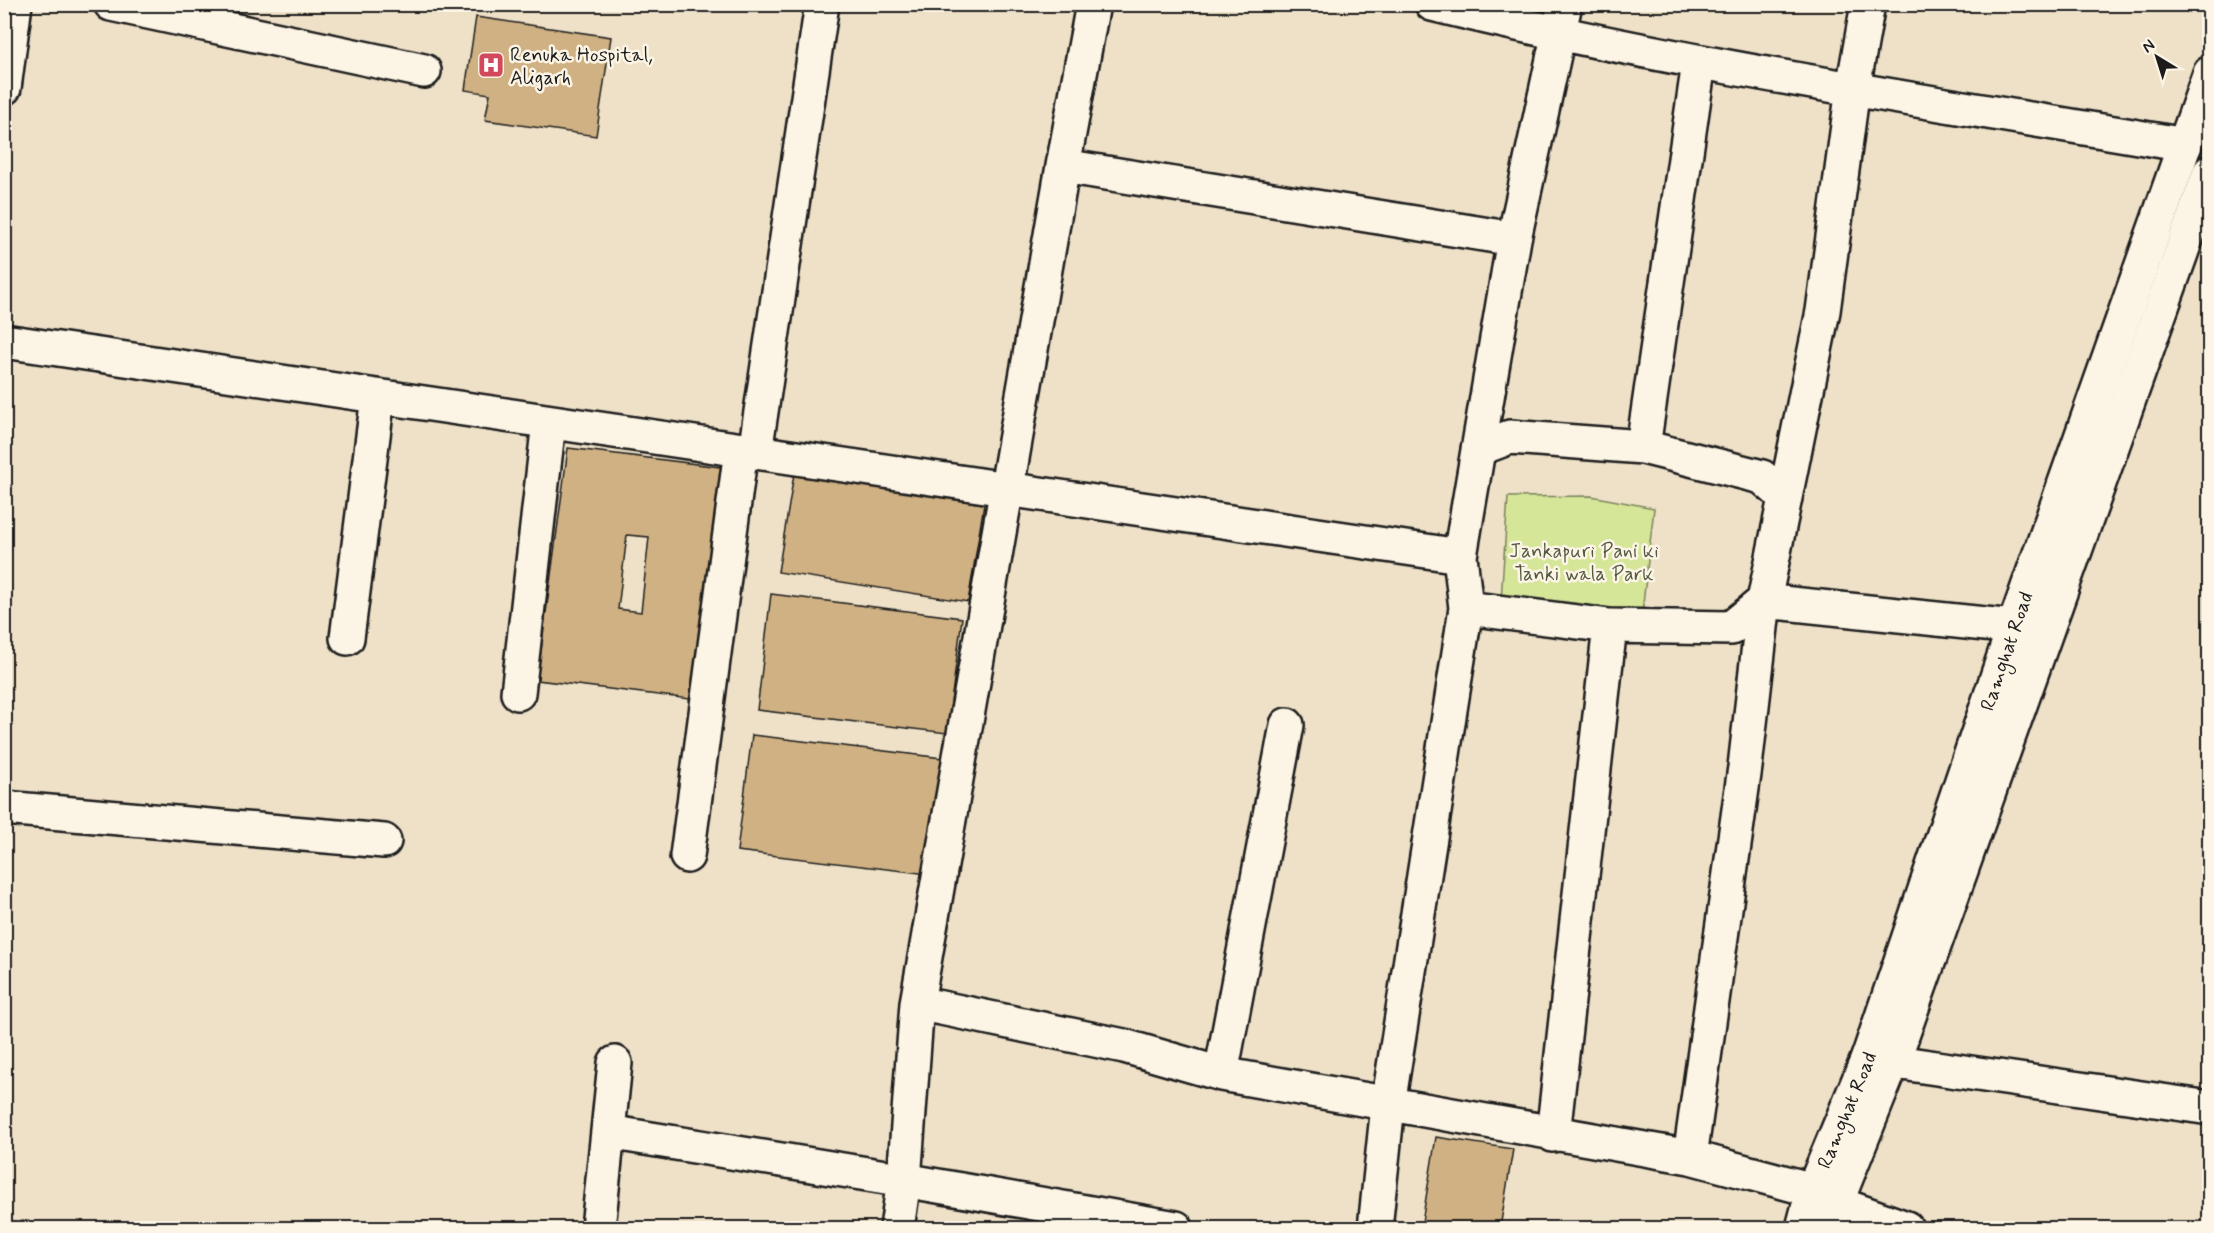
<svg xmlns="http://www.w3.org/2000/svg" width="2214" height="1233" viewBox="0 0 2214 1233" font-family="Mynerve,sans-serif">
	<rect width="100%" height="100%" fill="#eee1c8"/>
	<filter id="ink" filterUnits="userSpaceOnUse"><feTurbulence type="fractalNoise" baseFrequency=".0167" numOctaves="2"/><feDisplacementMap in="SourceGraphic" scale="12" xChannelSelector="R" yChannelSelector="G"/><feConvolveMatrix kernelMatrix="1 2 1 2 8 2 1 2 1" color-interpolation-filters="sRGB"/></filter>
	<g filter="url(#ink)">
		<path fill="#d6e699" stroke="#79815a" stroke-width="1.5" d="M1591,496l63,12 -14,122 -139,-30 7,-103z"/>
		<path fill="#cfb183" stroke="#1c1c1c" stroke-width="1.5" fill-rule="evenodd" d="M476,17l135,20 -15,99 -111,-16 5,-26 -25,-4z
			M568,448l160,20 -30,232 -161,-20zM627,535l22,2 -8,75 -23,-3z
			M794,474l190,30 -16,98 -190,-30z
			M771,594l191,24 -15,115 -190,-23z
			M752,735l190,23 -14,116 -191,-23z
			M1436,1137l77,12 -13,79h-79z"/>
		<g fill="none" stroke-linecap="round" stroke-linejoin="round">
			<defs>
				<path id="street" d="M111,4l313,67
					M1432,4c248,61 501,98 753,141
					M1868,4l-15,84 -30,223 -59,290 250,26
					M1063,166l30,-162
					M4,341l1456,215 6,52 144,18 -57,509
					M1643,447l56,-384
					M1478,449l32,-12 133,10 119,30 23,20
					M755,452l67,-448
					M1460,556l54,-317 51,-235
					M1610,626l121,2 33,-27
					M347,638l31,-241
					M518,693l31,-271
					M1287,725l-66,349 469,83 123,33 23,13 70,25
					M4,808l380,33
					M687,856l54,-406
					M1868,1058l342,50
					M1221,1074l-97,-28 -207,-43 146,-837 451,73
					M608,1132l296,48 272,48
					M1690,1157l55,-390 19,-166
					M598,1228l17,-165
					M897,1228l7,-48 13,-177
					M1375,1228l13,-123 78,-497"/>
				<g id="secondary">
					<path d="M4,88l11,-84"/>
					<path id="s1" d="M1803,1228l10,-38 55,-132 146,-431 196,-554"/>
					<path d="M1828,1228l8,-25 57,-142 317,-889"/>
				</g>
			</defs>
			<use href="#street" stroke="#1c1c1c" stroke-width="38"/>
			<use href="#secondary" stroke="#1c1c1c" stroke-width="38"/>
			<use href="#street" stroke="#fcf5e5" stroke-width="33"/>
			<use href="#secondary" stroke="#fcf5e5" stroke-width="33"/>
		</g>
	</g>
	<defs>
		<symbol id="hospital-square" viewBox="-11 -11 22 22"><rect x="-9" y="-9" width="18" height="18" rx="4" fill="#d1495b" stroke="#fcf5e5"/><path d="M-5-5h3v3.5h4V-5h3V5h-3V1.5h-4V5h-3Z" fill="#fff"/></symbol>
	</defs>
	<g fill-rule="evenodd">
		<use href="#hospital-square" x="476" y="50" width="30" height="30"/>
	</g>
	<g text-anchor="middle" stroke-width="5" stroke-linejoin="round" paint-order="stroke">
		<g font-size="20" fill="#1c1c1c" stroke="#fcf5e5" text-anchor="start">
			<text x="510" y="61">Renuka Hospital,<tspan x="510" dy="23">Aligarh</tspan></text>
		</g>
		<g font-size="20" fill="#545942" stroke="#fcf5e5">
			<text x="1584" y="557">Jankapuri Pani ki<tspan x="1584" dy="23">Tanki wala Park</tspan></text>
		</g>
		<g font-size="20" fill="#1c1c1c" stroke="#fcf5e5">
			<text dy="7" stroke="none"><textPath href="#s1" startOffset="612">Ramghat Road</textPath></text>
			<text dy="7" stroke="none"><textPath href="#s1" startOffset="126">Ramghat Road</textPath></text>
		</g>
	</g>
	<rect width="2214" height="1233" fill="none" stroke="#fcf5e5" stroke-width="24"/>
	<rect x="12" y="12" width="2190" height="1209" fill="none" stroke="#1c1c1c" stroke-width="2" filter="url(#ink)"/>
	<g transform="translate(2157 57) rotate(322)" stroke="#fcf5e5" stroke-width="4.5" paint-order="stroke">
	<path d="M0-4.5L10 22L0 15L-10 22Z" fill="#1c1c1c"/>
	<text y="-9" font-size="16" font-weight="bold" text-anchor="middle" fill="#1c1c1c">N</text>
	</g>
</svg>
